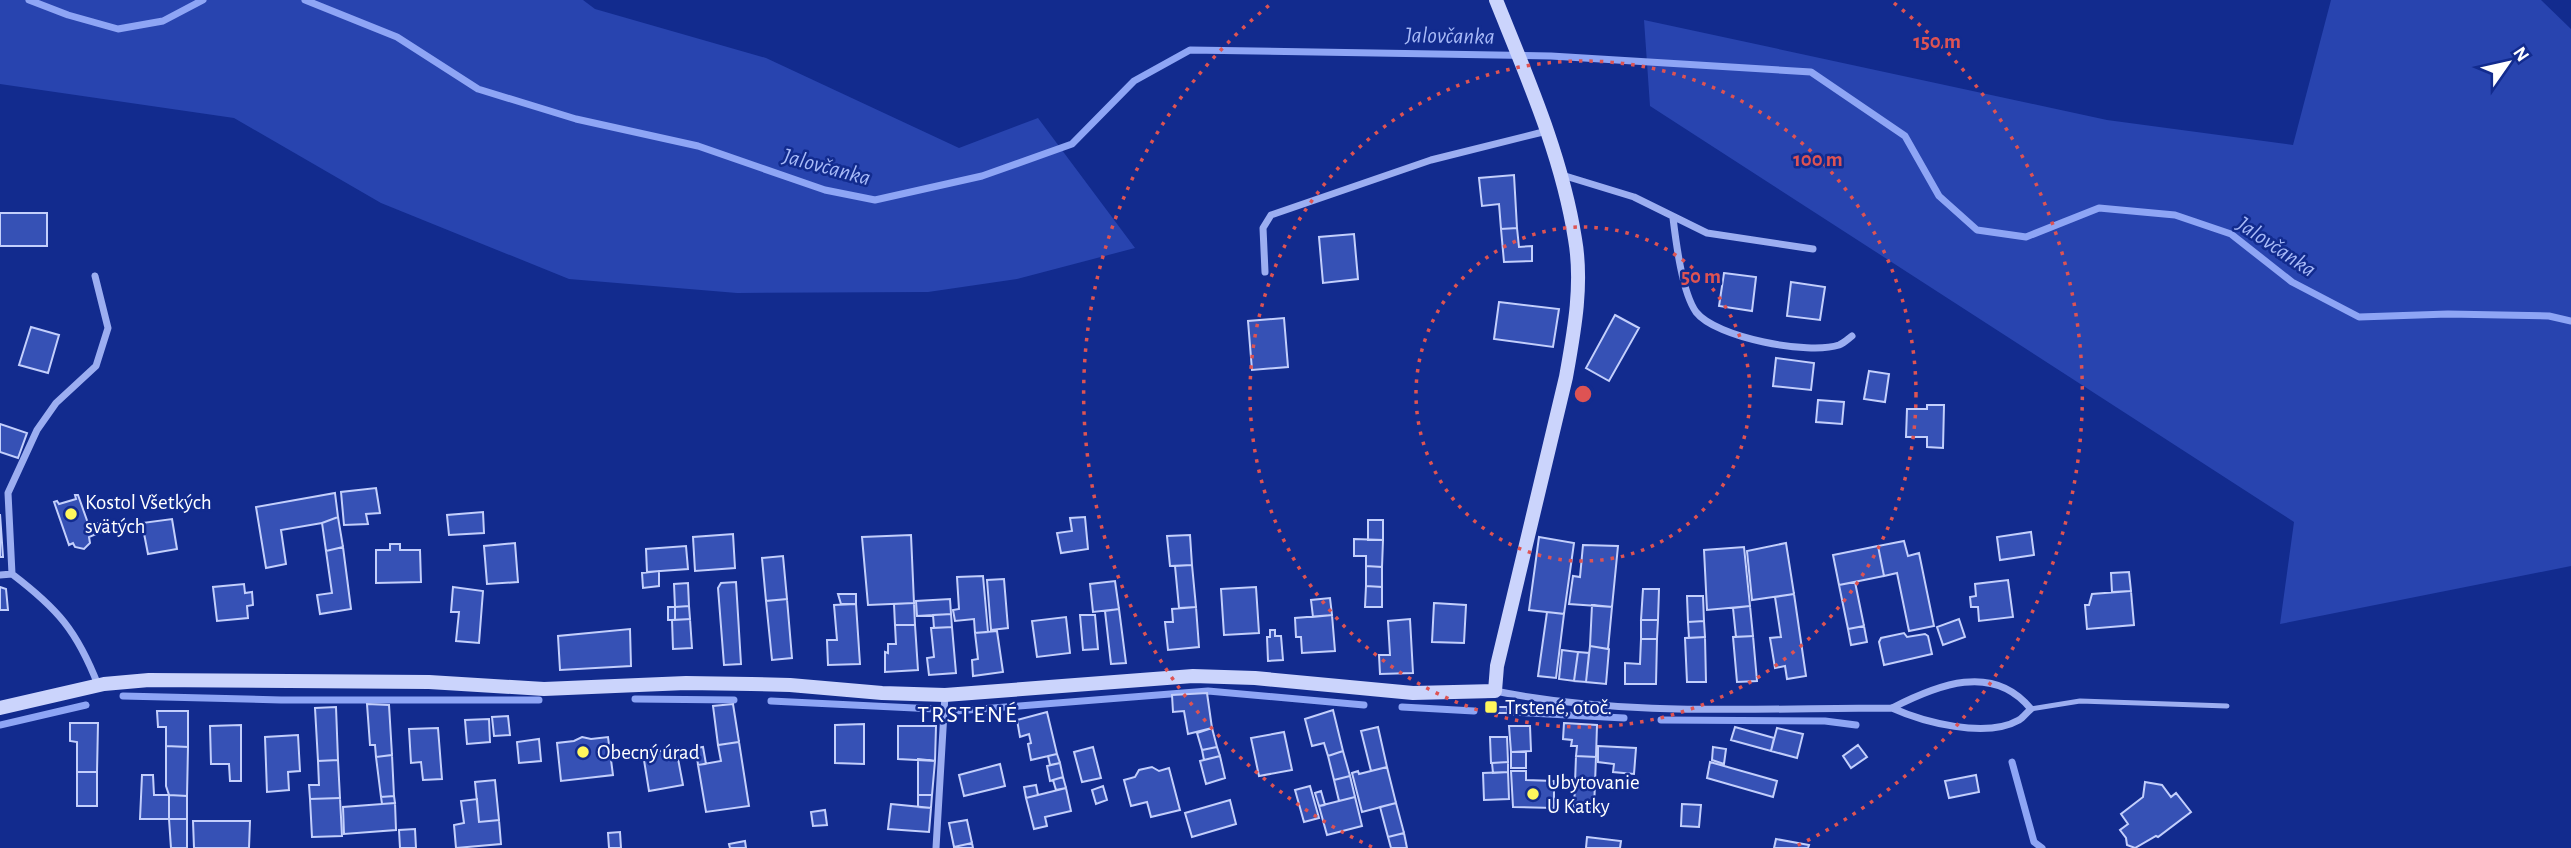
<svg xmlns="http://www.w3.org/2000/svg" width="2571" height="848" viewBox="0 0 2571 848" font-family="'Alegreya Sans',sans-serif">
	<rect width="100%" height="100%" fill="#122b8e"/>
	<path fill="#2844af" d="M0,0h583l12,9 171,49 193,90 79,-30 97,130 -118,31 -89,13 -191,1 -168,-14 -188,-76 -147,-85 -234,-34z
		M2331,0h210l30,29v537l-291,58 14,-102 -644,-416 -6,-86 463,100 186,25z"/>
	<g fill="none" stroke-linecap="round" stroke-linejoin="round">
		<path stroke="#8ea5f5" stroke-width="7" d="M29,0l39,15 50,14 45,-8 40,-21
			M305,0l92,37 81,52 98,30 122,27 127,44 50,10 107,-24 90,-32 62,-63 56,-31 361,6 260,16 94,64 34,60 38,34 49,7 73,-29 76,7 56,19 61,48 67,35 89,-3 101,2 22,5
			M123,696l158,4h258
			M635,699l99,1
			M771,701l164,8
			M1402,707l72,4
			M956,711l252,-20 156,14
			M1511,712l113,6
			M1661,720l164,1 31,4
			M0,725l86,-20
			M2012,762l22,80 8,6"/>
	</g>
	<path fill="#3651b5" stroke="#c3cffc" stroke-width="2" d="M1514,175l3,53 -16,1 -2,-25 -17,2 -3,-28z
		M0,213h47v33h-47z
		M1517,228l2,19 13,-1v15l-28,1 -3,-33z
		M1354,234l4,45 -35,4 -4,-46z
		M1724,273l32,4 -4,34 -33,-5z
		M1791,282l34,5 -5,33 -33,-4z
		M1499,302l60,7 -6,38 -59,-8z
		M1615,315l24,13 -30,53 -23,-13z
		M1284,318l4,49 -36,3 -4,-49z
		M31,327l28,8 -11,38 -29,-8z
		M1776,358l38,5 -3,27 -38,-4z
		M1869,371l20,3 -4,28 -21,-3z
		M1818,400l26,2 -2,22 -26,-2z
		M1927,405h17l-1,43 -16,-1v-10h-21l1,-28h20z
		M0,424l27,9 -9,25 -18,-6z
		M376,488l4,25 -14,1 2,10 -24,1 -3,-33z
		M335,493l3,24 -16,6 -41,7 5,34 -20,4 -10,-61z
		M75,495h3l11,31 9,-3 3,9 -12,5 1,6 -6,6 -9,-2 -2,-4 -4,2 -15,-43 3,-1 2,3 17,-5z
		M483,512l1,21 -35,2 -2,-20z
		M0,514l3,43h-3z
		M338,517l5,30 -17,4 -4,-28z
		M1085,517l3,32 -27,4 -4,-20 15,-2 -2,-13z
		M172,519l5,30 -29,5 -6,-31z
		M1368,520h15v20h-15z
		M2031,532l3,23 -34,5 -3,-23z
		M733,534l2,34 -40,3 -2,-34z
		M911,535l3,68 -46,2 -6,-68z
		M1190,535l2,30 -22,1 -3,-30z
		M1539,537l35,6 -10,71 -35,-4z
		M1354,539l29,1 -1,27 -16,-1v-10h-12z
		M1904,541l4,15 11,-3 15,73 -25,5 -12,-58 -13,3 -6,-30z
		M515,543l3,39 -31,2 -3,-38z
		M1786,543l8,51 -42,6 -5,-49z
		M390,544h10v6h20l1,32 -45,1v-33h14z
		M1583,545l35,1 -6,61 -43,-3 4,-28 7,1z
		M686,546l2,23 -41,3 -1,-23z
		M1878,546l6,30 -45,9 -6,-30z
		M343,547l8,62 -31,5 -3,-19 15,-2 -6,-42z
		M1744,547l6,59 -43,4 -3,-60z
		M783,556l4,43 -21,2 -4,-43z
		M1192,565l4,42 -17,1 -4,-42z
		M1366,566l16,1v20l-16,-1z
		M659,571v15l-16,2 -1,-15z
		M2129,572l2,19 -19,1 -1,-19z
		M983,576l5,56 -13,1 -1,-14 -19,2 -2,-11 6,-1 -2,-32z
		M1004,579l4,49 -17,2 -4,-50z
		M2008,580l5,37 -34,4 -1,-14h-7l-1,-10 6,-1 -1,-12z
		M1115,581l4,28 -26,3 -3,-28z
		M736,582l5,82 -17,1 -6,-77 3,-5z
		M1855,582l9,44 -16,3 -9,-44z
		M688,583l1,23 -14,1 -1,-23z
		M244,584l1,9 7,-1 1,13 -6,1 1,12 -31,3 -4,-34z
		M1366,586l16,1v20h-17z
		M0,587l6,2 2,21h-8z
		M453,587l30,4 -4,52 -23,-2 3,-29h-8z
		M1256,587l3,46 -35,2 -3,-46z
		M1643,589h16l-1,31h-17z
		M2131,591l3,34 -47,4 -2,-24h4l3,-11z
		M838,594h18v10h-15z
		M1794,594l12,82 -19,3 -2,-13 -10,2 -5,-30 11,-1 -6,-40z
		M1687,596h16l1,25 -16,1z
		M1330,598l2,17 -19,2 -2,-17z
		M787,599l5,59 -20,2 -6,-59z
		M950,599l1,15 -34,2 -1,-15z
		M914,603l1,22h-20l-1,-21z
		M1434,603l32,2 -2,38 -32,-1z
		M856,604l4,60 -32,1 -1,-25h10l-3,-35z
		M1592,605l20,2 -4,42 -18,-3z
		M689,606l1,13 -15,1v-13z
		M1750,606l3,30 -17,1 -3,-29z
		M668,607h7v13h-7z
		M1196,607l3,40 -31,3 -3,-28h8l-1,-13z
		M1119,609l7,54 -15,1 -6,-53z
		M1547,612l17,2 -8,64 -18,-2z
		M951,614l1,13 -18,1 -1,-13z
		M1080,615h15l3,34 -15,1z
		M1332,615l3,36 -33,2 -1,-16h-5l-1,-19z
		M1066,617l4,36 -33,4 -5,-36z
		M690,619l2,29 -19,1 -1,-29z
		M1410,619l3,54 -33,1 -1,-19h11l-2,-34z
		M1959,619l6,18 -22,8 -6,-18z
		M1641,620h17l-1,19h-16z
		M1704,621l1,16 -16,1 -1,-16z
		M895,625h20l3,45 -33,2v-20l3,1v-9h8z
		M1864,626l3,16 -16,3 -3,-16z
		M952,627l4,46 -27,2 -2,-17 7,-1 -3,-29z
		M630,629l1,37 -71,4 -2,-34z
		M1270,630h5v6h6l2,24 -15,1 -1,-24h3z
		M997,631l6,41 -30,4 -1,-16 6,-1 -3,-26z
		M1904,633l3,4 18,-3 3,2 4,18 -48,11 -5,-23 2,-4z
		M1753,636l4,45 -20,1 -4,-45z
		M1705,637l1,45h-19l-2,-44z
		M1641,639h16l-1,45h-31v-21l15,1z
		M1590,646l19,3 -3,35 -20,-2z
		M1562,650l16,2 -4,29 -15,-2z
		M1578,652l11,1 -3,29 -12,-1z
		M1207,693l5,35 -24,6 -4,-23 -11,1 -1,-17z
		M367,704l22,1 3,50 -16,2 -1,-12h-5z
		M733,704l6,38 -21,3 -5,-39z
		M336,707l2,53 -20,1 -3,-53z
		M1495,707h12l1,6h-13z
		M1333,710l10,41 -15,5 -4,-13 -12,3 -7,-27z
		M157,711h31v36l-22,-1v-19h-8z
		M1047,712l10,42 -26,6 -3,-16 3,-1 -2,-9 -9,3 -3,-17z
		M508,716l2,19 -16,1 -2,-19z
		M489,719l1,23 -23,2 -2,-24z
		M70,723h28l-1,49h-20v-30l-7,-1z
		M1564,723l33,2 -1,32 -20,-1 1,-10h-6l1,-6 -9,-1z
		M864,724v40l-29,-1v-38z
		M241,725v56h-11l-1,-17h-18l-1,-38z
		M898,726h38l-1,35 -37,-2z
		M1509,726h21l1,25 -20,1z
		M1378,727l9,40 -16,4 -10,-40z
		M1735,727l39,11 -3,13 -40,-11z
		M438,728l4,51 -19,1 -2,-18 -10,1 -2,-34z
		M1212,728l5,19 -15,3 -5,-17z
		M1777,728l26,6 -6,24 -26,-7z
		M1284,732l8,38 -33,6 -8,-38z
		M298,735l2,36 -12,1 1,18 -22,2 -2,-55z
		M582,737l9,2 17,-2 5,38 -52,6 -4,-38 17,-2z
		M1490,737h17l1,25 -17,1z
		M539,739l2,22 -22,2 -2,-21z
		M739,742l10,64 -43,6 -8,-47 23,-4 -3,-16z
		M1858,745l9,12 -16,11 -8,-12z
		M166,746l22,1 -1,49 -18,-1 -3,-9z
		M1598,746l38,2 -2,26 -21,-2 1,-8 -16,-2z
		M703,747l3,17 -8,1 -2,-17z
		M1093,747l8,31 -19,4 -8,-30z
		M1217,747l3,9 -16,4 -2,-10z
		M1713,747l13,2 -2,15 -12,-4z
		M676,748l7,37 -34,6 -6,-37z
		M1343,751l7,25 -16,4 -6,-24z
		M1511,752h15v16h-15z
		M1057,754l3,9 -10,2 -2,-9z
		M392,755l2,41 -13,1 -5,-40z
		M1220,756l5,22 -19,6 -6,-23z
		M1576,756l20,1 -1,26h-20z
		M918,759l17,2 -3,34h-14z
		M338,760l2,38 -30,1 -1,-14h10l-1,-24z
		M1508,762v10l-15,1 -1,-10z
		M1710,762l67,19 -4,16 -66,-19z
		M1060,763l3,14 -13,4 -3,-15z
		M1000,764l5,22 -41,10 -5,-21z
		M1152,767l7,4 10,-3 11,42 -29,7 -4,-15 -16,4 -7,-26 11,-3 4,-7z
		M1387,767l9,36 -34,9 -10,-39 6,-2 1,3z
		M1511,771h15v9l28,1v27l-41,-1z
		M77,772h20v34h-20z
		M1508,772l1,27 -25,1 -1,-27z
		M142,775h11l1,20h15v24h-29z
		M1976,775l3,17 -30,6 -4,-17z
		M1350,776l5,21 -16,4 -5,-21z
		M1063,777l3,11 -10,2 -3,-10z
		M495,780l4,40 -20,2 -4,-40z
		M2145,782l17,3 9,12 5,-4 15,19 -33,25 -2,-1 -21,12 -8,-3 -1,-7 -6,-8 8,-6 -7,-10 22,-17z
		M1575,783h20l-1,25h-20z
		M1036,785l2,10 -12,3 -2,-11z
		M1103,786l4,14 -11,4 -4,-14z
		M1310,786l9,32 -15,4 -9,-32z
		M1066,788l5,23 -26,6 2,9 -13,3 -8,-31z
		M1321,791l4,14 -6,1 -4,-13z
		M169,795l18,1v23h-18z
		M918,795h14l-1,13 -13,-1z
		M394,796l1,7 -13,1 -1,-7z
		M1355,797l7,29 -35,9 -8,-29z
		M340,798l2,38 -30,1 -2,-38z
		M477,799l2,23 20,-2 2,24 -45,4 -2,-23 10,-2 -3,-22z
		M1230,800l6,24 -44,13 -7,-24z
		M395,803l1,27 -52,4 -1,-27z
		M1396,803l8,30 -16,4 -8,-30z
		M891,804l40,4 -2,24 -41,-3z
		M1682,804l19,1 -2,22 -18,-1z
		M825,810l2,15 -14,1 -2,-14z
		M169,819h18v29h-16z
		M967,820l5,23 -18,4 -5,-24z
		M193,821h57l-1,27h-55z
		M415,829l1,19h-16l-1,-18z
		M620,832l1,16h-12l-1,-15z
		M1404,833l3,15h-16l-3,-11z
		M1587,837l34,4 -1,7h-34z
		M1776,839l33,6 -1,3h-34z
		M745,841l1,7h-16l-1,-4z
		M972,843l1,5h-19v-1z"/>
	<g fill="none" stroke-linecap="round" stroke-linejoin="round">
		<path stroke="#9caef1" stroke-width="5" d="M2031,709l49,-8 147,5"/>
		<path stroke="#9caef1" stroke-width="7" d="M1562,175l72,22 73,36 106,16
			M1673,218c3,24 9,74 23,94 20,26 113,43 143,33 5,-2 9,-6 13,-9
			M1265,272l-2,-44 8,-13 160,-55 116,-29
			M95,276l13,52 -12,38 -40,37 -19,27 -29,63 4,81c46,35 65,57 86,111
			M0,575l12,-1
			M1495,691c130,26 265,17 397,17 45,-23 101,-46 139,1 -4,3 -8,9 -12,11 -33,19 -96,2 -127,-12
			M936,848l9,-153"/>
		<path stroke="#cbd4fc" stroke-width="14" d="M0,708l104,-24 45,-4 280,2 115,7 142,-6 65,1 39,1 92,8 63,2 248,-19 62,2 158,15 82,-2 2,-25 69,-289c8,-45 17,-92 9,-138 -13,-83 -48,-162 -79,-239"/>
	</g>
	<g fill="none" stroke="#de5353" stroke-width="3.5" stroke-dasharray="3.5 7">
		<circle cx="1583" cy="394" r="167"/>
		<circle cx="1583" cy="394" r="333"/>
		<path d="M1372 847A500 500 0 0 1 1272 3M1894 3A500 500 0 0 1 1794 847"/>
	</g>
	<g fill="#fff75c" stroke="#122b8e" stroke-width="2.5">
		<circle cx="71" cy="514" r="7"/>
		<rect x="1484" y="700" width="14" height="14" rx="3.5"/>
		<circle cx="583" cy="752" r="7"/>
		<circle cx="1533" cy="794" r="7"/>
	</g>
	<g text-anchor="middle" stroke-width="5" stroke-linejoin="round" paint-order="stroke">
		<g font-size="21" fill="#fff" stroke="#122b8e" text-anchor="start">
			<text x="85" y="509">Kostol Všetkých<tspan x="85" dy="24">svätých</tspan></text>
			<text x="1505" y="714">Trstené, otoč.</text>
			<text x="597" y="759">Obecný úrad</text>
			<text x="1547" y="789">Ubytovanie<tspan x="1547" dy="24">U Katky</tspan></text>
		</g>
		<g font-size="23" font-style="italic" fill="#a8baf8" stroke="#122b8e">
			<text transform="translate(1450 35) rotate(1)" y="8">Jalovčanka</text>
			<text transform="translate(827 166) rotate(15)" y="8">Jalovčanka</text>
			<text transform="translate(2277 246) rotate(34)" y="8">Jalovčanka</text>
		</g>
		<g font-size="24" letter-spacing="2" fill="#fff" stroke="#122b8e">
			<text x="968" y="722">TRSTENÉ</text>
		</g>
	</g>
	<circle cx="1583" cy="394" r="10" fill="#de5353" stroke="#122b8e" stroke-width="3.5"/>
	<g font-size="21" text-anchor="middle" font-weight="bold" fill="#de5353" stroke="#122b8e" stroke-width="5" stroke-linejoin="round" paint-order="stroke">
		<text x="1937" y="48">150 m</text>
		<text x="1818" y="166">100 m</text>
		<text x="1701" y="283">50 m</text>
	</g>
	<g transform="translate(2508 63) rotate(56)" stroke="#122b8e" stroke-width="5" paint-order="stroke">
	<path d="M0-5L12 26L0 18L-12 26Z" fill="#ffffff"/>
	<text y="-10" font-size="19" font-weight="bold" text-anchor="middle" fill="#ffffff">N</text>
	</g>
</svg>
